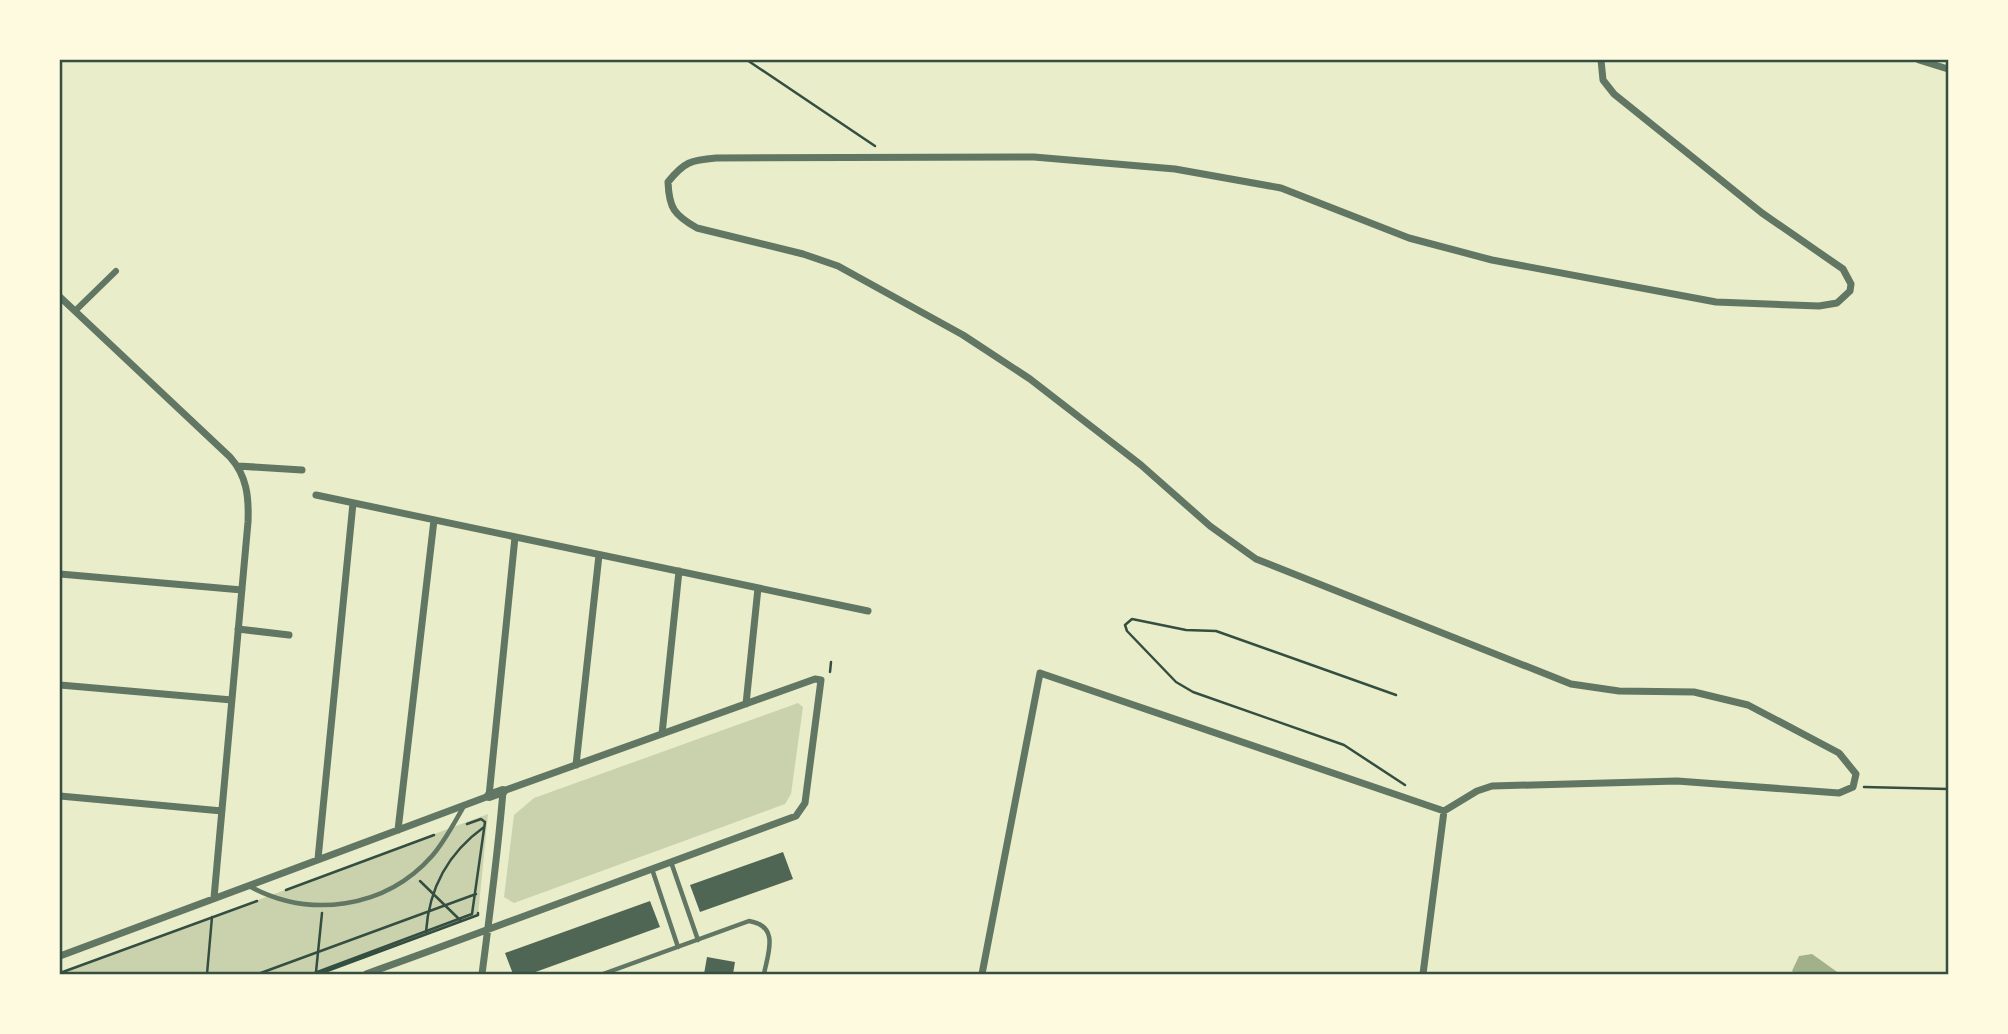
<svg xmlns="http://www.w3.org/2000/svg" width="2008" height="1034" viewBox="0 0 2008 1034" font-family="'IBM Plex Serif',serif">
	<rect width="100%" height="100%" fill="#e9edc9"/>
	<path fill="#cad2ad" d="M798,703l5,4 -12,87 -6,10 -271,99 -10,-6 10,-82 20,-17z
		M488,814l-10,101 -161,59h-257z"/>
	<path fill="#a3b18a" d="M1812,954l28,20h-44l-4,-3 7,-15z"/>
	<path fill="#4f6655" d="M783,852l10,27 -93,33 -10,-27z
		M650,901l10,26 -130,47h-17l-8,-21z
		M707,957l28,5 -2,12h-29z"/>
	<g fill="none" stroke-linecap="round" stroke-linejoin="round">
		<path stroke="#344e41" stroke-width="2.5" d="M747,60l128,86
			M830,672l1,-10
			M1396,695l-180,-64 -30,-1 -54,-11 -7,6 2,6 49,51 17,10 151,53 61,40
			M1864,787l84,2
			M420,881l40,39
			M286,890l148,-55
			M426,932c3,-44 22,-79 58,-105
			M316,972l6,-59
			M60,973l197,-72
			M207,974l5,-57
			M258,974l218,-80
			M312,974l160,-60 13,-92 -4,-3 -14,5
			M319,974l159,-59v-2"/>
		<path stroke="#617663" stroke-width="4.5" d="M671,862l27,78
			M652,869l26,78
			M249,886c60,33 136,23 183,-30 13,-15 22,-33 32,-50
			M603,974l146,-53c31,5 19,32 15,53"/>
		<path stroke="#617663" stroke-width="6" d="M75,311l41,-40"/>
		<path stroke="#617663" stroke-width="7" d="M1919,60l29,9
			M60,297l170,160c17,19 19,40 18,65l-34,376
			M238,466l64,4
			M316,495l552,116
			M60,574l182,16
			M238,629l51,6
			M60,685l172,15
			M746,704l12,-116
			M662,734l17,-163
			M576,765l23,-210
			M60,796l162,15
			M1444,811l33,-20 15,-5 185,-5 162,12 14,-6 3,-13 -17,-21 -91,-48 -54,-13 -75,-1 -48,-7 -315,-125 -46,-33 -69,-61 -111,-86 -67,-44 -125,-69 -35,-12 -106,-26c-23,-13 -28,-20 -29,-46 16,-20 23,-22 48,-24l318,-1 141,12 106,19 128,50 83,22 224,42 103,4 18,-3 13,-12 1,-7 -8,-15 -81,-56 -148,-119 -11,-14 -2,-20
			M398,830l36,-310
			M318,859l35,-356
			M60,956l429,-160 26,-259
			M366,974c51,-18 102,-37 153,-56l277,-102 9,-13 16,-123 -6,-1 -312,112c-5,61 -13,122 -21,183
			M982,974l58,-301 404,138
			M1423,974l21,-163"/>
		<path stroke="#617663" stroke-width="10" d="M489,796l14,-5"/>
	</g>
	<rect width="2008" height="1034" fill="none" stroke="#fefae0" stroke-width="122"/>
	<rect x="61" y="61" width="1886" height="912" fill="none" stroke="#344e41" stroke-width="2.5"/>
</svg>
